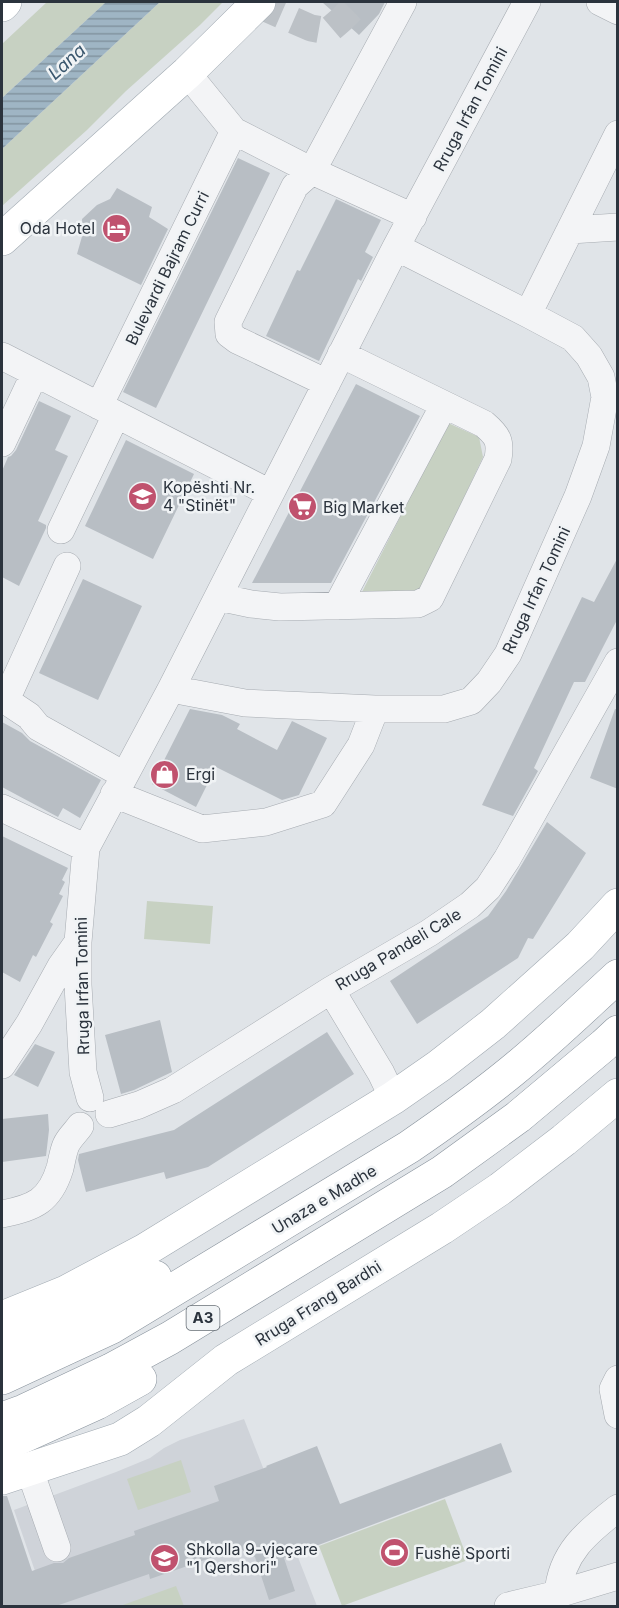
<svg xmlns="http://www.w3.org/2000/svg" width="619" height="1608" viewBox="0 0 619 1608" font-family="Inter,sans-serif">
	<defs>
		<pattern id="water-rules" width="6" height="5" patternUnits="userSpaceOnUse" patternTransform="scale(1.5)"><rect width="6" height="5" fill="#9fb5c4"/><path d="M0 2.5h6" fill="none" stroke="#8294a0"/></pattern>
	</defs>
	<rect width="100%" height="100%" fill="#e0e4e8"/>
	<path fill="#cfd3d9" d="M244,1419l73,187h-270l-33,-96 102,-38 34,-14 14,-10 16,-8z"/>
	<path fill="#c7d1c2" d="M47,2h59l-104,96v-54z
		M160,2h63l-23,23 -74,66 -39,39 -85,76v-57z
		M448,423l31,14 4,20 -65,138 -56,-3z
		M147,901l66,5 -3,38 -66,-5z
		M181,1460l10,32 -53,18 -11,-31z
		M445,1499l23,61 -126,46 -23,-60z
		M176,1586l8,20h-64z"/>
	<path fill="url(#water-rules)" d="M106,2h54l-158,147v-51z"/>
	<path fill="#b8bec4" d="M322,2h63l-6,12 -20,21z
		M238,158l32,15 -114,235 -33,-16z
		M117,188l35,19 -3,10 19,12 -27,56 -64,-31 6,-21 -1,-14 15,-14 13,-6z
		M336,199l45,21 -16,32 8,5 -12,24 -3,-2 -39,82 -53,-25 31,-66 3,1z
		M356,384l64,32 -89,167h-79z
		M39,401l32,15 -16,34 13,6 -30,65 8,4v3l-27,58 -17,-9v-106l6,-14 3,-1 5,-6z
		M126,440l68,34 -41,85 -68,-33z
		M618,557v61l-33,64h-11l-40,86 4,3 -25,45 -31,-11 100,-208 12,5z
		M83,579l59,27 -44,94 -59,-27z
		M190,709l32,6 18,9 -3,5 40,21 15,-29 35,17 -28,57 -17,5 -66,-33 -20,40 -44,-23z
		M615,709l3,1v79l-28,-11z
		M2,722l20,11 8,8 71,39 -21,38 -17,-10 -5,9 -56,-30z
		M547,822l39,31 -53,86 -5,-1 -10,20 -101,66 -27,-43 98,-65 18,-25z
		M2,836l66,32 -6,12 3,2 -6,12 4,2 -13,26 3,2 -17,33 -3,-2 -13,27 -18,-10z
		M160,1020l12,52 -38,18 -13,4 -16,-59z
		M327,1032l27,42 -146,93 -42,12 -2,-7 -78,20 -8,-32 1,-6 95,-24z
		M35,1044l20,8 -17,35 -24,-12z
		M48,1114l1,16 -3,26 -44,6v-43z
		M501,1443l11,29 -228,86 11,33 -26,9 -14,-43 -16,-9 -89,31 -1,-5 -93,32h-54v-110h5l25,75 22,-8h9l6,-5 66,-23 -1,-4 85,-30 -5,-15 53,-19 -1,-1 51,-20 23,58z"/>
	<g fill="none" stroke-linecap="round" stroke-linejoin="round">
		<path stroke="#bcc1c6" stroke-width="27" stroke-dasharray="27 14" stroke-linecap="butt" d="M256,4l55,24 17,3 14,-12 17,-17"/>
		<defs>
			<path id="minor" d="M600,2l18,9
				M187,73l47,58 78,40 101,46
				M570,230l48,-3
				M528,314l90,-180
				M2,356l268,137
				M327,383l-90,-43 -8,-6 -1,-12 67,-136 17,-15 91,-169
				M99,406l135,-275
				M2,443l33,-70
				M61,530l55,-115
				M218,597l33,7 29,3 138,-3 12,-6 68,-139c3,-18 0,-23 -14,-35l-143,-70
				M337,606l107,-201
				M171,689l74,14 130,6h69l27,-8 18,-19 19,-28 70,-158 18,-50 9,-49 -4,-20 -12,-21 -16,-18 -45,-24 -132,-67
				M2,698l27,18 9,11 86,48
				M6,700l61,-134
				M114,794l88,35 64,-7 57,-18 38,-59 14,-36
				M2,808l84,40
				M331,990l50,83 12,25
				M2,1065l27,-41 32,-58 17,-24
				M90,1098l-7,-26 -5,-87v-43l8,-94 85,-159 225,-442 131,-245
				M109,1114l30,-9 34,-15 158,-100 98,-57 41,-28 18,-17 19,-29 111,-197
				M2,1214c32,-6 48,-13 58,-46 2,-8 3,-16 6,-23 3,-7 10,-13 14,-19
				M618,1379l-5,10 5,26
				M29,1468l28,80
				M558,1594c3,-41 29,-62 60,-86
				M508,1606l50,-12 60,-18"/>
			<path id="major" d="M2,5l3,-3
				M2,239l185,-166 72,-71
				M2,1318l64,-26 79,-42 248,-152 46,-32 54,-42 87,-78 38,-41
				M2,1478l118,-39 29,-18 77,-61 216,-132 58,-39 64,-49 54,-45"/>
			<path id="highway" d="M2,1349l84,-35 69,-37
				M2,1378l110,-51 297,-180c35,-24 70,-49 103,-76 37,-30 71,-63 106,-95
				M2,1419l22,-8 87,-41 59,-32 272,-166 76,-55 86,-72 14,-13
				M2,1446l95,-43 43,-24"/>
		</defs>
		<use href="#minor" stroke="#a6abb1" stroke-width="28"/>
		<use href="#major" stroke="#a1aab2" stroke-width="34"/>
		<use href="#highway" stroke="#89939d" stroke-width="34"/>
		<use href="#minor" stroke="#f3f4f6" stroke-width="27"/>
		<use href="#major" stroke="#fff" stroke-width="33"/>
		<use href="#highway" stroke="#fff" stroke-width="33"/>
	</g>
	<defs>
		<symbol id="hotel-disc" viewBox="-11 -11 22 22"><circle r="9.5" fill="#c0526e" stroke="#f0f3f5"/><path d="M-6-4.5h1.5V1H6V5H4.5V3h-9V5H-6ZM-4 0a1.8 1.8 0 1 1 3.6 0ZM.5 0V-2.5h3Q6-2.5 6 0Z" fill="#fff"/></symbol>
		<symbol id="school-disc" viewBox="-11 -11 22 22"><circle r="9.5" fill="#c0526e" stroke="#f0f3f5"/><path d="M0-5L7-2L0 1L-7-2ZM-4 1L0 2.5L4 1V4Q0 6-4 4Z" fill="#fff"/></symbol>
		<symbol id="supermarket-disc" viewBox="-11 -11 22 22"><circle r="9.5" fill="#c0526e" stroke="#f0f3f5"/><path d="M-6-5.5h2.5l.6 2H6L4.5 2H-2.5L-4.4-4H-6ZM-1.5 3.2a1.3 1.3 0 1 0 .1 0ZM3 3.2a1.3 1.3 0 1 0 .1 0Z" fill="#fff"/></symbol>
		<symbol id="shop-disc" viewBox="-11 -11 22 22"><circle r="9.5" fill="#c0526e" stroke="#f0f3f5"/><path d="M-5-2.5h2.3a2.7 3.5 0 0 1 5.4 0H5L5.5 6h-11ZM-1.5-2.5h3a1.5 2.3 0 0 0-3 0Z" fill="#fff"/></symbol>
		<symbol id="stadium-disc" viewBox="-11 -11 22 22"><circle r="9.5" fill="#c0526e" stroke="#f0f3f5"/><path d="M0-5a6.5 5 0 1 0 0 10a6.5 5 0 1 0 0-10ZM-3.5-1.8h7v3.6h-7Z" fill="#fff"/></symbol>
	</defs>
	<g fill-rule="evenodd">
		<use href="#hotel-disc" x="100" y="212" width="33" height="33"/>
		<use href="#school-disc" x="126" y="480" width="33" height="33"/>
		<use href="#supermarket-disc" x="286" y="490" width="33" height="33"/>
		<use href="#shop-disc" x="148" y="758" width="33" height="33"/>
		<use href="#stadium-disc" x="378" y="1536" width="33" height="33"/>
		<use href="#school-disc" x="148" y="1542" width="33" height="33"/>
	</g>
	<g text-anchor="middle" stroke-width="5" stroke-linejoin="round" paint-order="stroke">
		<rect fill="#f0f3f5" stroke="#666d74" stroke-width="1.5" x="186.5" y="1306" width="33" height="24" rx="4.5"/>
		<g font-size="15" font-weight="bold" fill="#2b333d">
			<text x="203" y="1323">A3</text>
		</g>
		<g font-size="16" fill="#2b333d" stroke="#f0f3f5">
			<text transform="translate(470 109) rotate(-62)" y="6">Rruga Irfan Tomini</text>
			<text transform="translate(167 268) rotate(-64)" y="6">Bulevardi Bajram Curri</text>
			<text transform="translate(536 590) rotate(-65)" y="6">Rruga Irfan Tomini</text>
			<text transform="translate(398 949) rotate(-31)" y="6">Rruga Pandeli Cale</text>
			<text transform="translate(82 986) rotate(-91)" y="6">Rruga Irfan Tomini</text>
			<text transform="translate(324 1199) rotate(-31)" y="6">Unaza e Madhe</text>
			<text transform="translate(318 1303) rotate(-32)" y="6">Rruga Frang Bardhi</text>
		</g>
		<g font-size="16" fill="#2b333d" stroke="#f0f3f5" text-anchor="start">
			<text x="95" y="234" text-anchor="end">Oda Hotel</text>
			<text x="163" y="493">Kopështi Nr.<tspan x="163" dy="18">4 "Stinët"</tspan></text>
			<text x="323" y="513">Big Market</text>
			<text x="186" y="780">Ergi</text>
			<text x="186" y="1555">Shkolla 9-vjeçare<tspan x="186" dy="18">"1 Qershori"</tspan></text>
			<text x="415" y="1559">Fushë Sporti</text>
		</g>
		<g font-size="18" font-style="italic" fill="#39566d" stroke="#f0f3f5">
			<text transform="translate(67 62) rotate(-42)" y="6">Lana</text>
		</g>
	</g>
	<rect width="619" height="1608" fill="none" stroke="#2b333d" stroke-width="6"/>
</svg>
